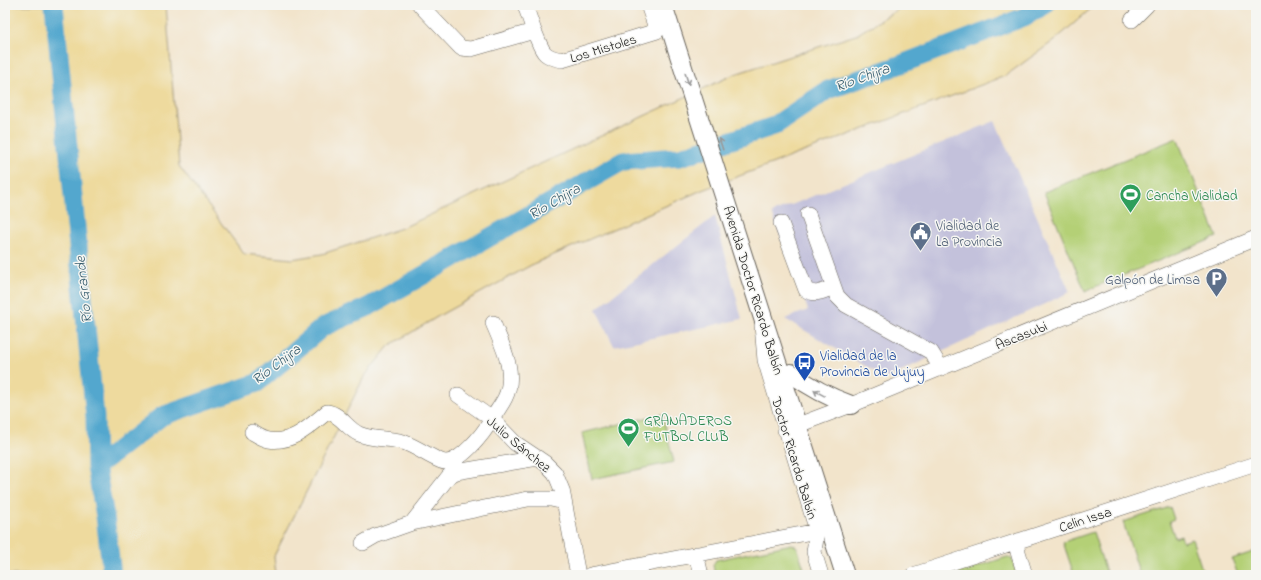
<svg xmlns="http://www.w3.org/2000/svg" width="1261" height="580" viewBox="0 0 1261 580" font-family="'Indie Flower',sans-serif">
	<rect width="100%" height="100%" fill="#f6f6f2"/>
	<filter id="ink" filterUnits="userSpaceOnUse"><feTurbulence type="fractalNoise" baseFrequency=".025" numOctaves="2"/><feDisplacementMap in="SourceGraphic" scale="8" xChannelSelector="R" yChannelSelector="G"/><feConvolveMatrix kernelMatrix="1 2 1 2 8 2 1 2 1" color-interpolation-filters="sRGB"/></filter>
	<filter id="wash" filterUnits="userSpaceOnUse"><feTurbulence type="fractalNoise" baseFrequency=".012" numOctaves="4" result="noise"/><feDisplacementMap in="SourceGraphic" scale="16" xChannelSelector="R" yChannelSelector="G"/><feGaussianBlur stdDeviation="0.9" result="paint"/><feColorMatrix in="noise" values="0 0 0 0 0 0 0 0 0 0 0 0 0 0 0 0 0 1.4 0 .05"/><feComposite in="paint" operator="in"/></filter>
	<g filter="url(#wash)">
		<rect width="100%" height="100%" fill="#f2e4cb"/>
		<path fill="#c3c1db" d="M995,121l75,171 -184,86 -101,-59 23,-9 -36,-97z
			M715,216l27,103 -128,27 -18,-37z"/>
		<path fill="#b4d076" stroke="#687649" d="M1177,138l40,99 -132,54 -41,-99z
			M662,414l12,48 -82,17 -10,-46z
			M1170,507l4,12 -5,2 6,17 6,-2 2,6 9,-3 12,36h-64l-17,-53z
			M1093,532l14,43h-33l-11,-33z
			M792,544l5,3 9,28h-91l-2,-10 3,-5z
			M1256,551v24h-18l-6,-16z
			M1007,557l5,2 5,16h-66z"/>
		<path fill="#eeda9e" stroke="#857b5d" d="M5,5h161l13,161 65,88 48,5 30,-5 80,-26 333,-154 121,-39 49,-30h190l-40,35 -50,36 -303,114 -167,73 -93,51 -53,32 -25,31 -90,179 2,19h-271z"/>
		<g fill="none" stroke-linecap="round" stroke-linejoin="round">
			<path stroke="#52a7ce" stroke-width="19" d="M54,5l41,412 1,50 9,49 7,59
				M96,467l66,-51 95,-33 66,-56 45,-20 255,-146 57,-4 94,-31 54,-36 63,-22 133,-51 21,-12"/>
		</g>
	</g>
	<g filter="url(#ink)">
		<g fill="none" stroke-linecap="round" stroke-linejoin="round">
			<defs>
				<path id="minor" d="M420,5l41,43 10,1 63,-18c9,19 6,25 28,29l95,-29 -9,-26
					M525,5l9,26
					M1132,20l15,-15
					M808,214l29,82 9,9 85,47 10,16
					M781,223l25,67c10,6 17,1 27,-3
					M762,325l3,35 52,171 -3,21 7,23
					M458,395l34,24 23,24 30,20 10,10 7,17 16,85
					M785,430l66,-25 405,-167
					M252,432c5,3 11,7 17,8 23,4 41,-14 58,-28 14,2 19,16 32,22 13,6 31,4 44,8 14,5 25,14 38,19 17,7 44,-30 51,-42 4,-7 9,-13 13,-21 12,-25 -2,-51 -12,-75
					M412,523l37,-47 7,-4 82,-14
					M1015,542l10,33
					M363,543l12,-7 37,-13 116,-24h23l13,3
					M696,554l5,21
					M590,575l227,-44
					M913,575l343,-111"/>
				<path id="major" d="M663,5l182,570
					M791,373c20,15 37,24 60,32"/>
			</defs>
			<use href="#minor" stroke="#676259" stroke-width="16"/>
			<use href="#major" stroke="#676259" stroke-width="20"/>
			<use href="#minor" stroke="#fff" stroke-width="15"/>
			<use href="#major" stroke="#fff" stroke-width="18"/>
		</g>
		<defs><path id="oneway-shaft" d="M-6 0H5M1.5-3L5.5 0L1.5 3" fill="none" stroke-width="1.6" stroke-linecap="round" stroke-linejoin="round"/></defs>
		<g stroke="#999">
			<use href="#oneway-shaft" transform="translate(687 79) rotate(72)"/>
			<use href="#oneway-shaft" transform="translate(721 144) rotate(-108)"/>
			<use href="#oneway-shaft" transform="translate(819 393) rotate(-151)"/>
		</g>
	</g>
	<defs>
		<symbol id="stadium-pin" viewBox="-11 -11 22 30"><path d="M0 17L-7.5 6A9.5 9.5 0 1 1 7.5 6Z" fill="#2e9e5b" stroke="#f6f6f2"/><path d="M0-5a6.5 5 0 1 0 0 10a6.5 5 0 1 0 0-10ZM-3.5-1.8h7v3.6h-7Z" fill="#fff"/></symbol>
		<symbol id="civic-pin" viewBox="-11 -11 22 30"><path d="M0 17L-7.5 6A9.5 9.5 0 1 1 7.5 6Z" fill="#5c6f8a" stroke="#f6f6f2"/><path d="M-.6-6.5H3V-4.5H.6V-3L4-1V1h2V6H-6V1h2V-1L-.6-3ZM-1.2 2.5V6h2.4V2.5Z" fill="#fff"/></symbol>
		<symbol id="parking-pin" viewBox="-11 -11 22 30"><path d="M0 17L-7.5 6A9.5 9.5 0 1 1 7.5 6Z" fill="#5c6f8a" stroke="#f6f6f2"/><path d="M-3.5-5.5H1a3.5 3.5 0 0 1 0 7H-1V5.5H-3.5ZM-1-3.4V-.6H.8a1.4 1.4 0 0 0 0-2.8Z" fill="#fff"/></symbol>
		<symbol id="bus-pin" viewBox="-11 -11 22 30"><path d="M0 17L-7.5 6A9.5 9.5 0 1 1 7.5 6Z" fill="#1a4fb4" stroke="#f6f6f2"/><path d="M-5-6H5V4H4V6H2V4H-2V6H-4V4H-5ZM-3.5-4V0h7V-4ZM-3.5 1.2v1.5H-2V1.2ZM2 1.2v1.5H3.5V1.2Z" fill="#fff"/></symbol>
	</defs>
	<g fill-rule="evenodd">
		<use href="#stadium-pin" x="1118" y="182" width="25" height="34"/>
		<use href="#civic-pin" x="908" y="220" width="25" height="34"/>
		<use href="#parking-pin" x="1204" y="266" width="25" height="34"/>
		<use href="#bus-pin" x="792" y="350" width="25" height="34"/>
		<use href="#stadium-pin" x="616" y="416" width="25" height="34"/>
	</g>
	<g text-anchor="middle" stroke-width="3" stroke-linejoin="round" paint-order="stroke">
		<g font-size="14" fill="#1c1c1c" stroke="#f6f6f2">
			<text transform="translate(603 48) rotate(-17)" y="5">Los Mistoles</text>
			<text transform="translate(754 290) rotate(73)" y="5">Avenida Doctor Ricardo Balbín</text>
			<text transform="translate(1021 335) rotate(-22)" y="5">Ascasubi</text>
			<text transform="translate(519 444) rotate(40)" y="5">Julio Sánchez</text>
			<text transform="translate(795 458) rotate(73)" y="5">Doctor Ricardo Balbín</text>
			<text transform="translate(1085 519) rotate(-18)" y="5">Celin Issa</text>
		</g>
		<g font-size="14" fill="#27864d" stroke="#f6f6f2" text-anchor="start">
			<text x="1146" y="200">Cancha Vialidad</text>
			<text x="644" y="425">GRANADEROS<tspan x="644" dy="16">FUTBOL CLUB</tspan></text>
		</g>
		<g font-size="14" fill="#4e5e75" stroke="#f6f6f2" text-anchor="start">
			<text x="936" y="230">Vialidad de<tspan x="936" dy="16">La Provincia</tspan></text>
			<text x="1200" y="284" text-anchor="end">Galpón de Limsa</text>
		</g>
		<g font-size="14" fill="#164399" stroke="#f6f6f2" text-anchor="start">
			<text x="820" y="360">Vialidad de la<tspan x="820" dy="16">Provincia de Jujuy</tspan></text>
		</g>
		<g font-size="15" font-style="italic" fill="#345b6c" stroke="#f6f6f2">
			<text transform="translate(862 77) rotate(-20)" y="5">Río Chijra</text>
			<text transform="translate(554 201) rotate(-30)" y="5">Río Chijra</text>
			<text transform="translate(83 290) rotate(-96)" y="5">Río Grande</text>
			<text transform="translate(276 364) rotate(-37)" y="5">Río Chijra</text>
		</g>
	</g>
	<rect width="1261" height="580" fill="none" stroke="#f6f6f2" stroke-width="20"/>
</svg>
